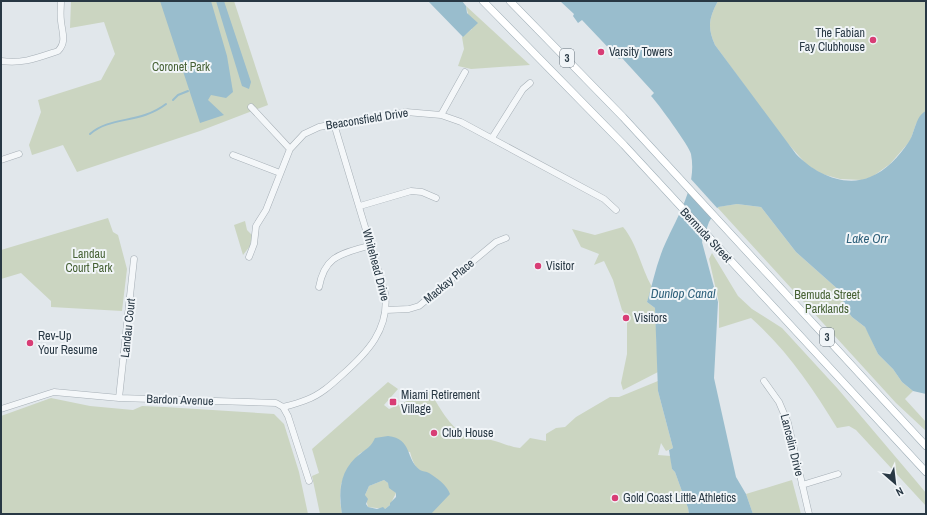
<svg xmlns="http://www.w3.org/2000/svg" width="927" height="515" viewBox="0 0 927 515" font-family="'Archivo Narrow',sans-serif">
	<rect width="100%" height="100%" fill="#e1e7eb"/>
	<path fill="#cbd5c1" d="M71,1h163l34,104 -68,26 -123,41 -14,-27 -31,10 -3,-10 12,-33 -3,-12 63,-20 14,-26 -11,-32 -34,6z
		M718,1h208v110l-10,13 -6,17 -20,23 -18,13 -10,3 -22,-1 -18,-5 -15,-9 -25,-28 -67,-92c-8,-18 -6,-27 3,-44z
		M466,6l64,59 -59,4 -13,-3 6,-17 -2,-12 10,-8z
		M737,204l24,3 35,45 45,40 4,16 7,9 13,10 4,7 9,20 15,15 9,13 11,9 -8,8 21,23v9l-30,-28 -179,-196z
		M108,218l5,14 5,3 9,34 -5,42 -71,-4v-6l-30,-28 -20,6v-29z
		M245,221l2,9 5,5 -2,11 -7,9 -9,-30z
		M623,227c14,16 18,41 29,60l-5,15 8,6 3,64 -35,18 -2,-7 6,-29v-38l-5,-6 -9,-30 -9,-19 -10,4 5,-11 -18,-7 -9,-18 23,6z
		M712,253l26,43 14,13 30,19 56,61 78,92 10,12v13l-70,-76 -7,-4 -12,2c-24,-40 -51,-79 -86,-110l-32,10v-25l-10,-44z
		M658,381v10l15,57 -7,3 -5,-8 -3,12 13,1 1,13 3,3 13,36 1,6h-258l1,-38c-4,-3 -8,-3 -12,-5 -6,-5 -8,-12 -10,-19l-39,-5 -12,7 -18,30 -1,17 2,13h-22l-8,-38 7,-3 -7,-24 76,-67 10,7 -14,16 5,4 41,-18c10,18 22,40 42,48 6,2 13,0 19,1 10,2 18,7 29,8l10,-10 16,3v-7l10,-6 9,-1 11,-10 34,-20h9z
		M51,398l39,8 43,4 9,-4 23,1 109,7 10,10 15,48 9,42h-307v-98z
		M384,480l4,3 8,10 -6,12 -5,4 -17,-2 -3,-12 4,-9z
		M792,480l9,34h-48l-7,-20z"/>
	<path fill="#99bdcd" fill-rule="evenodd" d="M160,1h51l16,55 6,36 -7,6 -15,-3 -3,5 16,15 -24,8z
		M216,1h8l27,81 -2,7 -7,-3z
		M428,1h34l4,5 1,7 11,10 -15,14z
		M560,1h158c-9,17 -11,26 -3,44l81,109c18,19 48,34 74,23 16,-6 29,-21 38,-34 7,-9 7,-27 18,-32v283l-13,-3 -11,-9 -9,-13 -15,-15 -13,-27 -13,-10 -7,-9 -4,-16 -45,-40 -35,-45 -24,-3 -19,3 -9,15 -7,20 16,60 -4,76 22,99 10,17 7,20h-64l-1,-6 -13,-36 -3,-3 -3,-19 4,-2 -15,-57 -3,-83 -8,-6c5,-16 8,-32 14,-48 12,-32 37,-64 30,-100 -1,-7 -34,-52 -40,-58l3,-3 -32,-35 -3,1 -37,-39 -4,3 -5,-7 1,-2z
		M388,436c25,3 17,23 32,34 3,2 6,1 9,3 8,5 18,12 21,21l-19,20h-89c-4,-23 -2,-45 18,-60 7,-6 11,-7 15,-16zM384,480l4,3 1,5 7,5v4l-6,6v2l-5,4 -2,-2 -6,2 -9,-2 -2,-3 2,-5 -3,-4 4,-9z"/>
	<path fill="#e1e7eb" d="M690,178l28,31 -5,10 -27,-29z"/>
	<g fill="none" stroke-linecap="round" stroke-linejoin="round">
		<path stroke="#99bdcd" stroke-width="2" d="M173,100l5,-5 10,-4
			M90,134c20,-18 50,-10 76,-30"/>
		<defs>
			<path id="minor" d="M1,61c22,3 36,-3 57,-10 9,-9 4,-19 3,-30 -1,-7 0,-14 0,-20
				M251,107l39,42
				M441,115l24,-43
				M492,138l31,-49 7,-6
				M233,155l47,18
				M1,160l18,-6
				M360,206l51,-15 11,1 14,6
				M249,257l5,-13 2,-18 10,-16 24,-61 14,-15 15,-7 15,-3 72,-12 35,3 20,7 143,77 12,11
				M319,287c6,-33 24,-33 52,-42
				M386,310l23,-1 10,-3 77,-64 10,-4
				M764,381l15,21 9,21 21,91
				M119,398l15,-139
				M283,407c8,-2 16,-4 23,-7 14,-5 25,-15 36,-25 25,-22 48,-46 43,-82l-51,-169
				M1,409l53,-17 65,6 157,5 7,4 5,9 21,65
				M802,485l36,-11"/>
			<path id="major" d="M483,1l141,144 302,327
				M510,1l113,116 303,329"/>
		</defs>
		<use href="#minor" stroke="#a6afb6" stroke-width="7"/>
		<use href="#major" stroke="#9faeb7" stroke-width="8"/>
		<use href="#minor" stroke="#f4f7f9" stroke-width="6"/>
		<use href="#major" stroke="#fff" stroke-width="7"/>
	</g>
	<g fill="#d83d75" stroke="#f1f5f8" stroke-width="1.5">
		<circle cx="873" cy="40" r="4"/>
		<circle cx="601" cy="52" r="4"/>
		<circle cx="538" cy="266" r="4"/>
		<circle cx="626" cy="318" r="4"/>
		<circle cx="30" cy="343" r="4"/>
		<rect x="389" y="398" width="8" height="8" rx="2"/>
		<circle cx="434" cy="433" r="4"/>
		<circle cx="615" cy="498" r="4"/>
	</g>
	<g text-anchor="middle" stroke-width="4" stroke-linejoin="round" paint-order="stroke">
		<g fill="#f1f5f8" stroke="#64717a" stroke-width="1">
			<rect x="560" y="49" width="14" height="18" rx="3"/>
			<rect x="820" y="328" width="14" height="18" rx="3"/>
		</g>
		<g font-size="11" font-weight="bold" fill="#283844">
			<text x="567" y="62">3</text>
			<text x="827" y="341">3</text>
		</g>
		<g font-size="12" fill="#283844" stroke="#f1f5f8" text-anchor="start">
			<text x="865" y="37" text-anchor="end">The Fabian<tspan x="865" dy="14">Fay Clubhouse</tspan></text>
			<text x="609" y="56">Varsity Towers</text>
			<text x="546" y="270">Visitor</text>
			<text x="634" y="322">Visitors</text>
			<text x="38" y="340">Rev-Up<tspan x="38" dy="14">Your Resume</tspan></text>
			<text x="401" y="399">Miami Retirement<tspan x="401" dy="14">Village</tspan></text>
			<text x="442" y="437">Club House</text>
			<text x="623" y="502">Gold Coast Little Athletics</text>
		</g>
		<g font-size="12" fill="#466134" stroke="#f1f5f8">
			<text x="181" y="71">Coronet Park</text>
			<text x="89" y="258">Landau<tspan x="89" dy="14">Court Park</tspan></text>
			<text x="827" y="299">Bemuda Street<tspan x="827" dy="14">Parklands</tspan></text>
		</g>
		<g font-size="12" fill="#283844" stroke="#f1f5f8">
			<text transform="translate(367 119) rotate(-9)" y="4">Beaconsfield Drive</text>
			<text transform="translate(706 235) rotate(47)" y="4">Bermuda Street</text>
			<text transform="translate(376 265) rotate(75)" y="4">Whitehead Drive</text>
			<text transform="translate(449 281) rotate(-40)" y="4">Mackay Place</text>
			<text transform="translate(128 328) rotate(-84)" y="4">Landau Court</text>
			<text transform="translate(180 400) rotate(2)" y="4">Bardon Avenue</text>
			<text transform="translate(792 445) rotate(76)" y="4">Lancelin Drive</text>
		</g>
		<g font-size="13" font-style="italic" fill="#2f617b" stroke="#f1f5f8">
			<text x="867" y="243">Lake Orr</text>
			<text x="683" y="298">Dunlop Canal</text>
		</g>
	</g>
	<rect width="927" height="515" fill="none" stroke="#283844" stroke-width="4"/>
	<g transform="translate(895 483) rotate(152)" stroke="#f1f5f8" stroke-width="3" paint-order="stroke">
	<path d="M0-3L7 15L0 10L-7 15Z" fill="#283844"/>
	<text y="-6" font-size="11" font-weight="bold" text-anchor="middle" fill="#283844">N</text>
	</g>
</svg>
